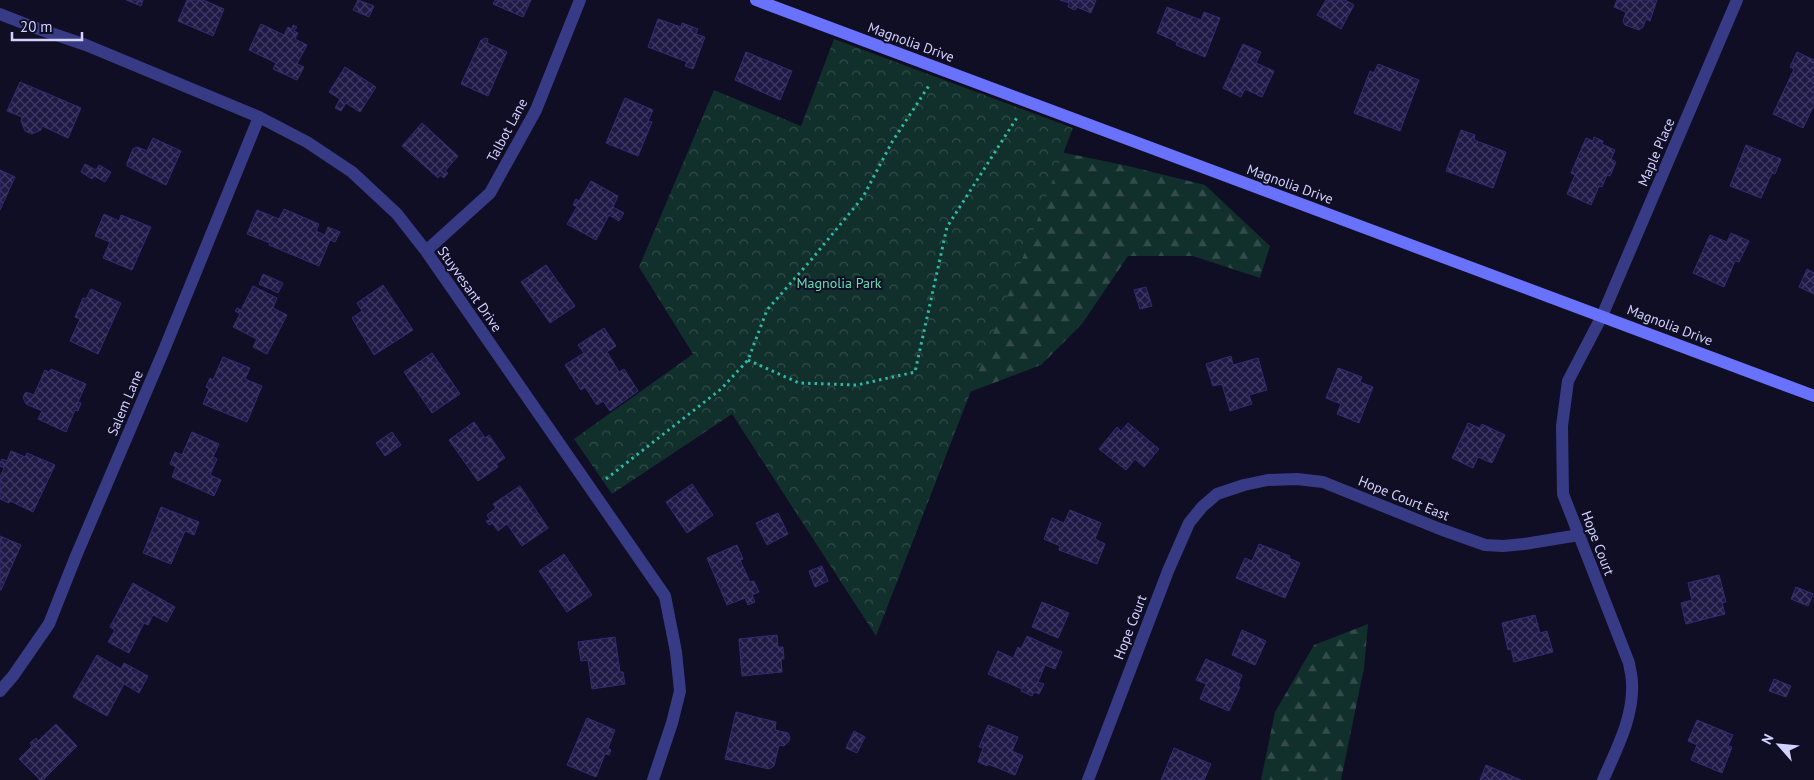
<svg xmlns="http://www.w3.org/2000/svg" width="1814" height="780" viewBox="0 0 1814 780" font-family="'PT Sans',sans-serif">
	<defs>
		<pattern id="forest-firs" width="22" height="20" patternUnits="userSpaceOnUse" patternTransform="scale(1.25)"><rect width="22" height="20" fill="#112f2b"/><path d="M5 1l3.5 6h-7zM16 11l3.5 6h-7z" fill="#334c4b"/></pattern>
		<pattern id="park-crowns" width="20" height="18" patternUnits="userSpaceOnUse" patternTransform="scale(1.25)"><rect width="20" height="18" fill="#112f2b"/><path d="M2 6a3 3 0 1 1 6 0M12 15a3 3 0 1 1 6 0" fill="none" stroke="#334c4b"/></pattern>
		<pattern id="building-cross-hatch" width="8" height="8" patternUnits="userSpaceOnUse" patternTransform="scale(1.25)"><rect width="8" height="8" fill="#1f1946"/><path d="M0 0l8 8M0 8l8-8" fill="none" stroke="#3f3a62"/></pattern>
	</defs>
	<rect width="100%" height="100%" fill="#100e25"/>
	<path fill="url(#forest-firs)" d="M751,131l276,14 101,21 77,19 65,61 -10,32 -67,-22h-65l-46,68 -41,41 -90,34z
		M1368,624l-4,44 -23,112h-80l14,-68 39,-67z"/>
	<path fill="url(#park-crowns)" d="M834,39l239,89 -197,508 -144,-222 -120,80 -38,-55 119,-85 -54,-87 75,-177 87,36z"/>
	<path fill="url(#building-cross-hatch)" stroke="#332b73" d="M126,0h17l-2,6z
		M187,0h16l21,9 -11,27 -35,-15z
		M358,0l16,6 -5,11 -16,-7z
		M495,0h36l-8,17 -30,-13z
		M1060,0h36l-5,13 -14,-6 -2,3 -7,-3 1,-4z
		M1326,0h19l9,5 -13,24 -24,-14z
		M1617,0h40l-7,21 -4,-2 -3,8 -4,3 -14,-5 -2,-4 3,-9 -12,-5z
		M1167,7l34,13 3,-8 16,6 -15,39 -29,-12 1,-3 -20,-9z
		M658,19l23,8 1,-4 16,6 -2,5 9,3 -12,32 -8,-3 2,-4 -39,-15z
		M261,24l23,11 4,-8 4,2 1,-4 4,2 -3,4 4,2 -3,6 12,6 -10,19 7,3 -7,13 -24,-11 3,-6 -27,-13z
		M484,38l4,1 -1,4 20,9 -19,44 -27,-12 20,-44h2z
		M1243,44l18,8 -5,11 18,8 -12,26 -17,-8 -4,8 -18,-9z
		M746,52l46,19 -12,29 -45,-20z
		M1797,52l17,8v45l-11,23 -30,-14 21,-45 -4,-2z
		M1378,64l41,16 -19,51 -46,-18 16,-42 4,2z
		M345,67l31,20 -16,25 -14,-9 -5,8 -6,-3 5,-9 -11,-7z
		M20,82l61,26 -13,30 -26,-12 -1,4 -9,4 -7,-3 -4,-10 1,-4 -15,-6z
		M625,98l28,12 -5,11 4,1 -14,34 -32,-13z
		M422,123l36,33 -13,15 3,2 -4,5 -4,-3 -2,3 -36,-32z
		M1461,130l14,5 -1,5 32,12 -13,36 -47,-17z
		M1594,137l9,4 -1,3 13,6 -4,9 5,3 -6,14 -3,-1 -5,12 -3,-1 -8,19 -24,-11 8,-19 -4,-2 15,-35 7,3z
		M153,138l28,13 -15,34 -39,-19v-3l6,-14 4,-2 10,4z
		M1746,145l35,14 -6,15 -3,-1 -11,25 -31,-12z
		M85,164l11,6 3,-5 12,7 -6,10 -11,-6 -2,3 -11,-7z
		M0,170l15,7 -15,33z
		M591,181l27,15 -5,11 11,6 -5,8 -10,-6 -13,25 -29,-16 10,-17 -4,-2 3,-6 3,2z
		M284,209l35,15 -3,7 9,4 3,-8 12,5 -5,10 -5,-2 -11,26 -50,-21 1,-2 -23,-9 10,-24 22,9z
		M104,214l15,7 2,-6 30,12 -19,43 -29,-12 7,-16 -15,-6z
		M1731,233l18,8 -10,21 -4,-1 -11,26 -31,-14 17,-38 17,7z
		M546,265l29,41 -25,17 -29,-41z
		M1807,269l7,4v21l-15,-7z
		M263,274l20,9 -5,10 -19,-9z
		M383,285l30,45 -39,25 -22,-37 10,-7 -5,-8z
		M253,286l24,12 -4,10 14,7 -20,39 -14,-7 4,-8 -24,-12 7,-13 -5,-3 2,-3 4,2z
		M1146,287l6,19 -12,3 -6,-19z
		M91,289l30,14 -23,51 -28,-13 10,-22 -5,-2 8,-19 3,1z
		M604,328l12,18 -9,6 12,20 5,-3 14,22 -28,20 -7,-10 -6,4 -12,-18 -4,3 -16,-25 19,-12 -6,-8z
		M432,353l28,41 -28,19 -28,-41z
		M1231,356l2,9 25,-7 9,32 -18,5 3,9 -22,7 -8,-27 -9,2 -7,-22z
		M223,357l27,11 -5,11 17,7 -15,36 -44,-18 6,-15 -3,-2 4,-9 3,2z
		M1338,368l24,9 -2,5 13,5 -14,36 -22,-9 4,-10 -15,-6z
		M51,369l35,15 -8,18 3,1 -3,8 -3,-1 -9,22 -28,-13 4,-8 -16,-7 -3,-7 3,-5 8,3 11,-25 4,2z
		M474,422l11,16 4,-3 16,23 -9,6 2,3 -20,14 -29,-41z
		M1128,423l31,26 -15,18 -9,-8 -9,11 -27,-21 18,-22 4,4z
		M1468,423l12,5 2,-4 23,11 -13,28 -14,-6 -5,11 -21,-10z
		M192,432l27,12 -6,13 4,2 -7,16 11,5 -7,16 -42,-19 4,-10 -6,-3 5,-12 7,3z
		M392,432l9,13 -16,11 -9,-13z
		M11,451l14,6 2,-4 28,12 -22,47 -23,-11 -1,2 -9,-4v-22l4,-9 -4,-2v-3l2,-4 5,2z
		M692,484l21,31 -26,18 -21,-31z
		M520,486l28,42 -26,18 -15,-22 -9,7 -6,-8 -3,2 -3,-4 4,-1 -3,-5 9,-7 -3,-4z
		M161,507l38,15 -5,13 -9,-4 -14,33 -28,-11z
		M1070,510l31,13 -6,16 10,5 -8,20 -38,-14 1,-4 -16,-7 8,-21 12,5z
		M778,513l10,21 -21,11 -11,-22z
		M0,536l21,9 -20,45h-1z
		M1259,544l31,12 -1,2 11,5 -15,35 -49,-20 9,-20 7,3z
		M737,545l6,14 -3,1 10,22 4,-1 5,11 -7,3 3,7 -7,3 -3,-7 -18,7 -20,-47z
		M564,554l28,41 -25,17 -28,-41z
		M822,566l6,15 -13,6 -6,-16z
		M1719,575l7,27 -4,1 3,11 -39,10 -5,-21 11,-3 -4,-17z
		M133,583l42,24 -8,15 -14,-7 -5,10 -4,-2 -15,30 -21,-11 7,-12 -5,-3z
		M1796,587l17,7 -5,12 -17,-7z
		M1042,602l27,11 -11,25 -26,-11z
		M1535,615l5,18 7,-2 6,21 -39,10 -3,-13 -3,1 -6,-27z
		M1242,630l24,11 -11,24 -23,-10z
		M777,635l1,12h5l1,12h-3l1,13 -40,4 -3,-37z
		M1027,636l35,16 -7,17 -10,-4 -7,17 6,2 -5,10 -5,-2 -2,4 -11,-5 1,-2 -34,-15 10,-23 15,7 5,-11 3,2z
		M615,637l5,35h3l2,12 -33,5 -4,-29 -7,1 -3,-19z
		M97,655l24,14 3,-6 24,13 -9,17 -15,-9 -17,32 -34,-19z
		M1206,659l36,16 -4,11 2,1 -11,24 -29,-12 6,-15 -10,-4z
		M1774,679l17,7 -5,11 -17,-6z
		M736,712l40,10 -1,8 13,3 2,4 -1,4 -5,5 -5,-1 -5,21 -5,3 -44,-10z
		M587,718l28,12 -7,18 3,2 -2,5 -4,-1 -9,23 -29,-12z
		M1697,720l36,15 -5,11 4,1 -10,26 -31,-13 6,-15 -9,-4z
		M56,724l21,22 -34,34h-3l-21,-21 13,-13 -2,-3 6,-5 2,3z
		M988,725l30,12 -6,14 11,5 -8,19 -27,-11 -1,2 -9,-4 5,-14 -4,-1z
		M854,731l11,6 -8,16 -11,-5z
		M1174,748l37,16 -7,16h-43z
		M1486,765l35,15h-41z"/>
	<g fill="none" stroke-linecap="round" stroke-linejoin="round">
		<path stroke="#2bbaa5" stroke-width="3" stroke-dasharray="2.5 4" stroke-linecap="butt" d="M748,360l51,23 58,2 58,-13 32,-145 71,-111
			M606,479l115,-90 27,-29 19,-50 44,-50 52,-63 29,-55 38,-58"/>
		<path stroke="#373b85" stroke-width="12" d="M0,14l33,13 53,18 173,72 48,25 45,30 45,42 29,37 239,345 11,56 4,39 -8,32 -19,57
			M426,251l64,-58 46,-83 44,-110
			M0,691l13,-15 36,-52 27,-68 88,-206 95,-233
			M1088,780l80,-209 21,-48 13,-16 15,-13 27,-9 24,-5 29,-1 26,3 117,47 45,16 18,1 21,-2 55,-9
			M1603,780c13,-30 31,-63 29,-97 0,-7 -2,-13 -3,-20l-66,-169 -1,-68 6,-45 34,-65 135,-316"/>
		<path stroke="#6971ff" stroke-width="12" d="M756,0l1058,396"/>
	</g>
	<g text-anchor="middle" stroke-width="4" stroke-linejoin="round" paint-order="stroke">
		<g font-size="14" fill="#d3d2ff" stroke="#100e25">
			<text transform="translate(911 42) rotate(20)" y="5">Magnolia Drive</text>
			<text transform="translate(507 130) rotate(-62)" y="5">Talbot Lane</text>
			<text transform="translate(1656 152) rotate(-67)" y="5">Maple Place</text>
			<text transform="translate(1290 184) rotate(20)" y="5">Magnolia Drive</text>
			<text transform="translate(470 289) rotate(55)" y="5">Stuyvesant Drive</text>
			<text transform="translate(1670 325) rotate(21)" y="5">Magnolia Drive</text>
			<text transform="translate(125 403) rotate(-67)" y="5">Salem Lane</text>
			<text transform="translate(1404 498) rotate(22)" y="5">Hope Court East</text>
			<text transform="translate(1598 543) rotate(69)" y="5">Hope Court</text>
			<text transform="translate(1130 627) rotate(-69)" y="5">Hope Court</text>
		</g>
		<g font-size="14" fill="#5ae3b5" stroke="#100e25">
			<text x="839" y="288">Magnolia Park</text>
		</g>
	</g>
	<g transform="translate(1779 745) rotate(297)" stroke="#100e25" stroke-width="4" paint-order="stroke">
	<path d="M0-4L9 19L0 12L-9 19Z" fill="#d3d2ff"/>
	<text y="-8" font-size="14" font-weight="bold" text-anchor="middle" fill="#d3d2ff">N</text>
	</g>
	<path d="M12 32v8h70v-8" fill="none" stroke="#d3d2ff" stroke-width="2.5"/>
	<text x="20" y="32" font-size="15" fill="#d3d2ff" stroke="#100e25" stroke-width="4" paint-order="stroke">20 m</text>
</svg>
